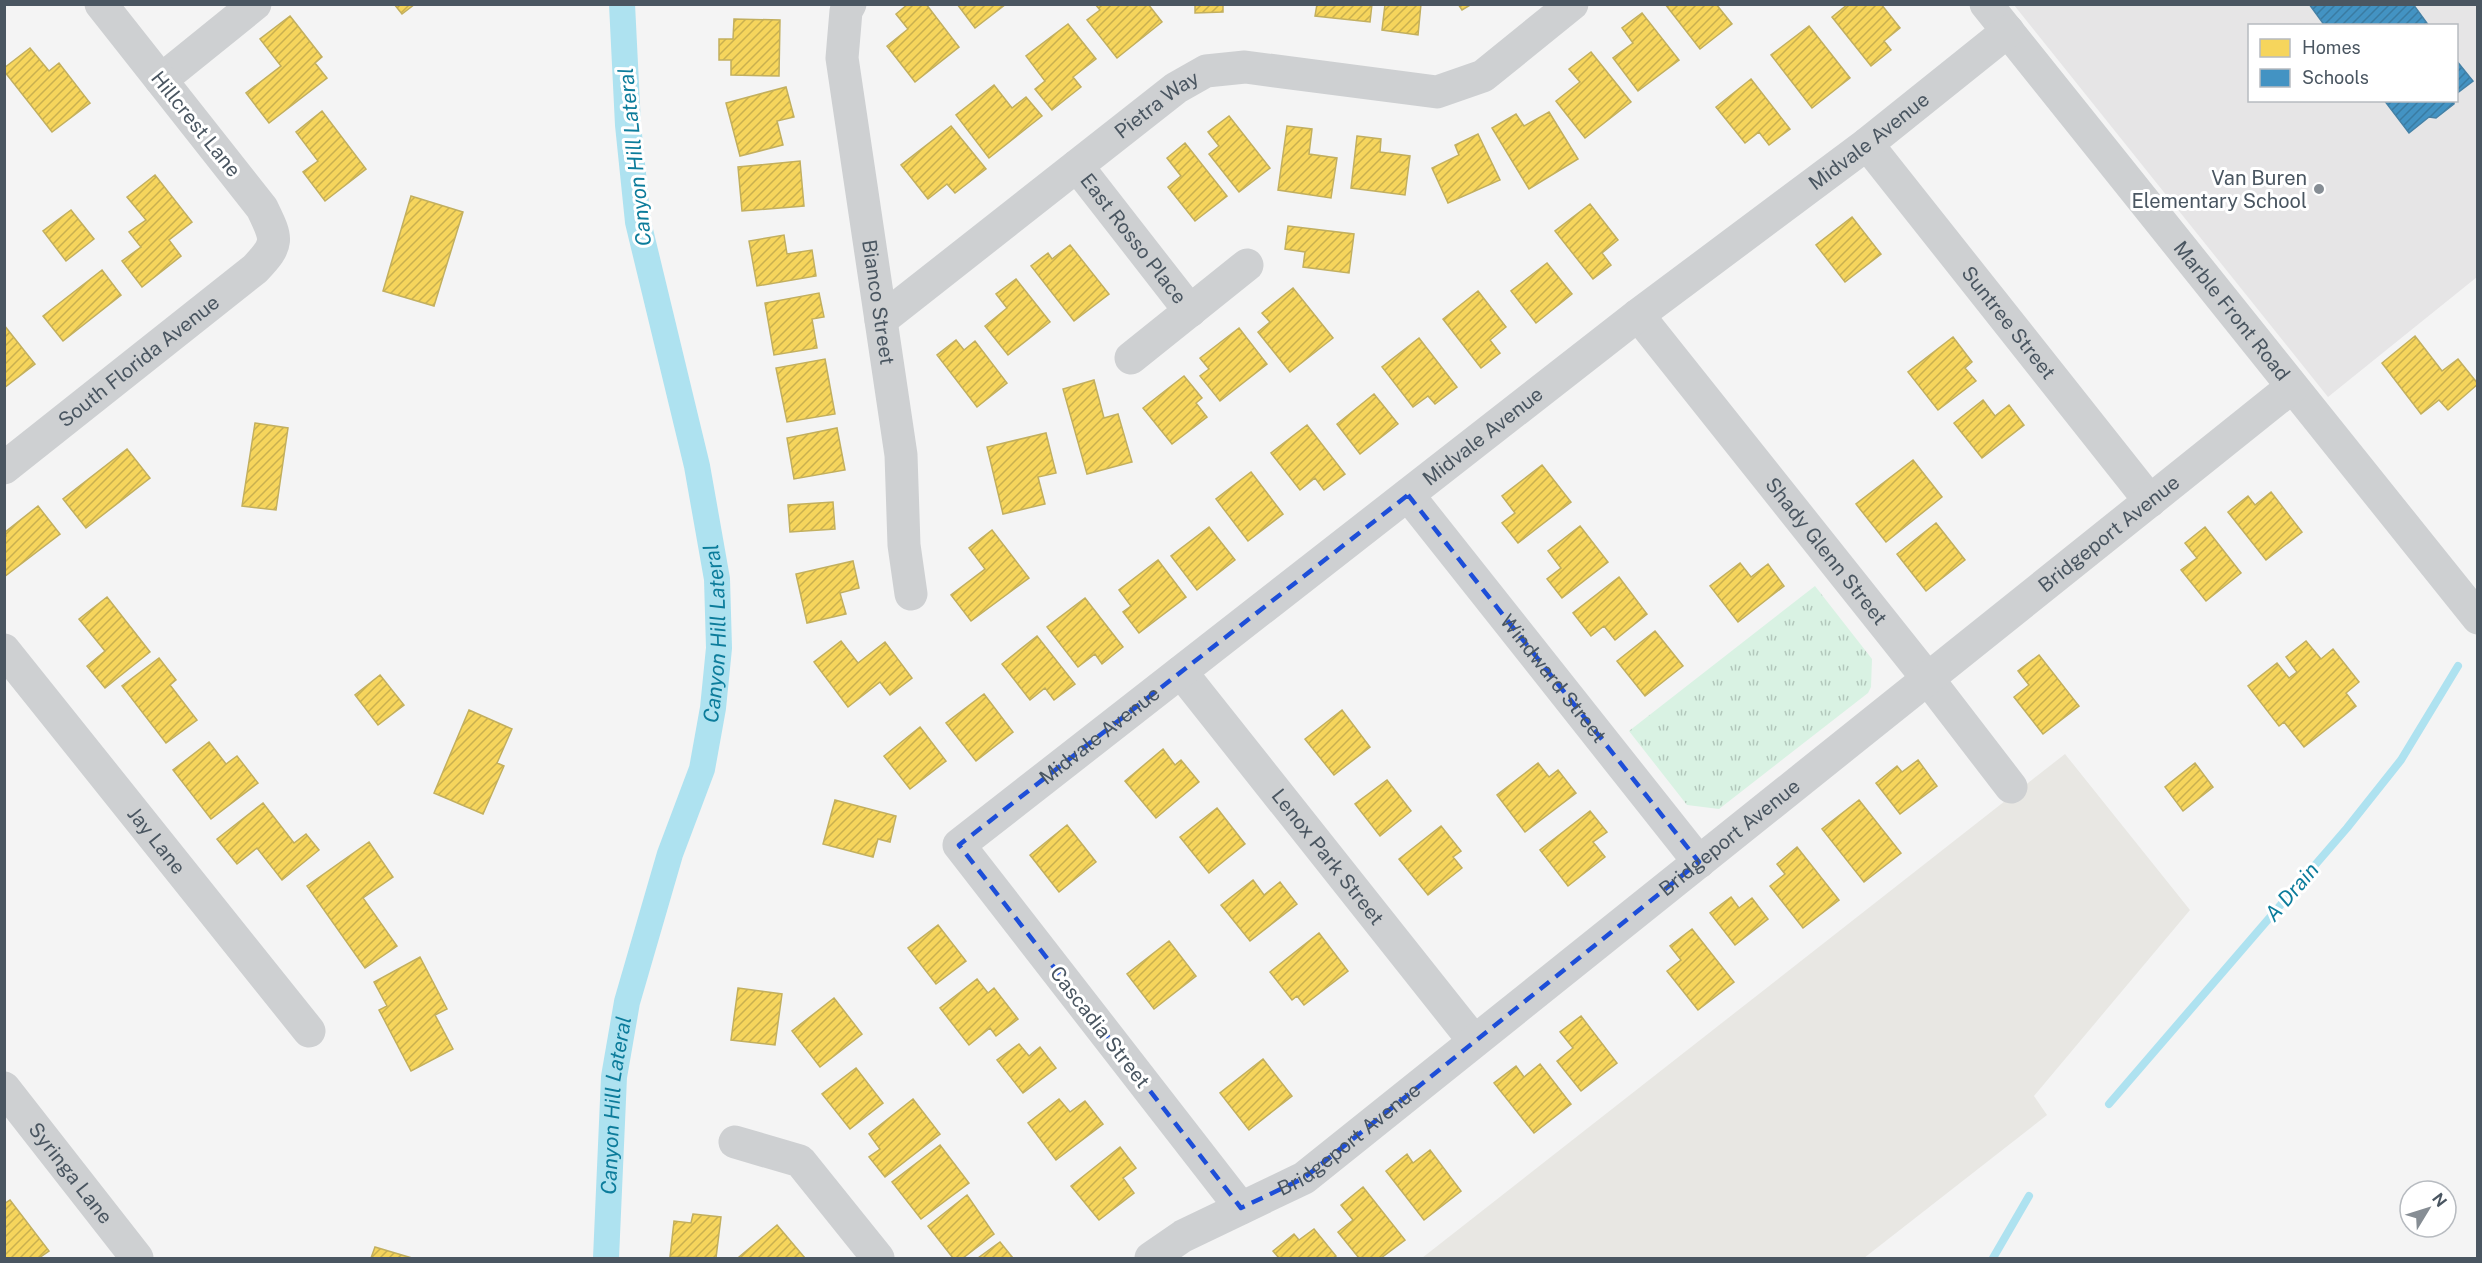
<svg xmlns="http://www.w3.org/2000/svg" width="2482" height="1263" viewBox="0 0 2482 1263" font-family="'Public Sans',sans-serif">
	<defs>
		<pattern id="grass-tufts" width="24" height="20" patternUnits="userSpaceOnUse" patternTransform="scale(1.5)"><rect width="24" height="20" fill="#d9f2e3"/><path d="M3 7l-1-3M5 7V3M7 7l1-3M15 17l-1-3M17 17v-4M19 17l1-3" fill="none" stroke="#b2c7bb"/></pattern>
		<pattern id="homes-hatch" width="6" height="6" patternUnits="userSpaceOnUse" patternTransform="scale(1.5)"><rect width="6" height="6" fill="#f6d55c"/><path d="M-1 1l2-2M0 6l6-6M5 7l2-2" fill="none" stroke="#c9b04f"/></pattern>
		<pattern id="schools-hatch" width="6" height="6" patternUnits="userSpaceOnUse" patternTransform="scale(1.5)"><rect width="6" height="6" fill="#4393c3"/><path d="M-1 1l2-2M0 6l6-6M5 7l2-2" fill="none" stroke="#3a7ba2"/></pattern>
	</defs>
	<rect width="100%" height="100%" fill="#f4f4f4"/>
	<path fill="#e8e7e3" d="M2065,754l125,156 -156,186 13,19 -183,143h-442z"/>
	<path fill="#e6e5e6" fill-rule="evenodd" d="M2014,5h463v272l-149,120zM2250,26h206v74h-206z"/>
	<path fill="url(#grass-tufts)" d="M1815,586l57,73 -1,28 -3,6 -149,116 -32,-4 -58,-74z"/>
	<path fill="url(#homes-hatch)" stroke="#c2af5e" stroke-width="1.5" d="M394,4h21l-13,10z
		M908,4h18l33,43 -44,35 -28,-36 21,-17 -12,-15z
		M957,4h49l-31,24z
		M1095,4h53l14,18 -45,36 -30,-38 13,-10z
		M1195,4h28v8l-28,1z
		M1317,4h55l-2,18 -55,-6z
		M1385,4h36l-3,31 -36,-5z
		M1458,4h14l-10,6z
		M1665,4h51l16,20 -32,25z
		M1848,4h33l19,24 -16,13 7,9 -20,16 -39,-49z
		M1642,13l37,47 -41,31 -25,-33 20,-15 -11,-15z
		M290,16l32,41 -7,6 12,15 -58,45 -23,-30 35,-27 -21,-27z
		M734,19l46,1 -1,56 -48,-1v-15h-12v-21h14z
		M1068,24l28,35 -23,18 8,10 -29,23 -17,-21 10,-8 -19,-25z
		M1809,26l41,52 -38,30 -41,-53z
		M30,48l19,23 10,-8 31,40 -38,29 -48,-61v-3z
		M1591,52l40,50 -46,36 -29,-37 24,-19 -11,-13z
		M1751,79l39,50 -21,16 -10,-13 -14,11 -29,-36z
		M994,85l18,23 14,-11 16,19 -53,42 -33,-43z
		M786,87l8,30 -17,4 6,24 -43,11 -14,-53z
		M322,111l44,58 -41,32 -22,-29 15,-11 -22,-29z
		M1549,112l29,47 -49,30 -37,-61 24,-14 8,12z
		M1229,116l41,52 -31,24 -30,-38 10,-8 -11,-14z
		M951,126l35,43 -31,24 -8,-9 -19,15 -27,-34z
		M1287,126l25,3 -3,25 28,4 -6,40 -53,-8z
		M1478,134l22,46 -52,23 -16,-35 27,-13 -4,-10z
		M1357,136l24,3 -1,13 30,4 -5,39 -54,-7z
		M1185,143l42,53 -32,25 -27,-34 13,-11 -14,-18z
		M800,161l4,45 -62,5 -4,-44z
		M155,175l37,47 -23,18 12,16 -39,31 -20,-26 19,-14 -12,-15 17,-12 -19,-23z
		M411,196l52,16 -29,94 -51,-15z
		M1590,204l28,36 -16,13 9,12 -18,14 -38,-48z
		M71,210l23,29 -28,22 -23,-30z
		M1852,217l29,37 -36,28 -29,-37z
		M1288,226l66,8 -5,39 -46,-6 2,-15 -20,-3z
		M784,235l3,19 25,-4 4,26 -59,10 -8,-45z
		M1070,245l39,49 -35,27 -43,-55 17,-13 4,6z
		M1547,263l25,31 -36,29 -25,-32z
		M102,270l19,25 -58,46 -20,-25z
		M1016,279l34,43 -42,33 -23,-29 22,-18 -11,-14z
		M1293,288l40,50 -43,34 -32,-40 12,-10 -8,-9z
		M1478,291l28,36 -16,13 10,13 -19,15 -38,-49z
		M819,293l5,24 -12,2 5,29 -43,7 -9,-52z
		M4,325l31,39 -31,24z
		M1239,328l28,36 -47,37 -20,-25 9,-7 -9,-11z
		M2415,336l27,35 16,-12 20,25 -30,26 -9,-10 -18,14 -39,-51z
		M1953,337l19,25 -7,6 11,13 -38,29 -30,-38z
		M1419,338l38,49 -22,17 -7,-8 -15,11 -31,-40z
		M956,340l8,10 11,-9 32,42 -30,24 -40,-52z
		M825,359l10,55 -48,8 -11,-54z
		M1184,376l18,22 -6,5 11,14 -35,27 -29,-36z
		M1094,380l10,38 14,-4 14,48 -45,12 -24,-85z
		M1374,394l24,30 -38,30 -23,-30z
		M1983,400l12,16 14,-11 15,20 -42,33 -28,-35z
		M255,423l33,5 -12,82 -34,-4z
		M1307,425l38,49 -21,16 -9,-12 -15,12 -29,-37z
		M837,428l8,42 -51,9 -7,-41z
		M1046,433l10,40 -18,4 7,27 -42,10 -16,-67z
		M127,449l23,29 -64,50 -23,-29z
		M1913,460l29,37 -56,45 -30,-38z
		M1542,465l29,37 -53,41 -16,-20 13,-10 -13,-17z
		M1251,472l32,42 -35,27 -32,-42z
		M2271,492l31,40 -36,28 -38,-48 20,-16 7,9z
		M833,502l2,27 -45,3 -2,-27z
		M38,506l22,28 -56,43v-39l2,-2 -2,-3z
		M1936,523l29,37 -39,31 -29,-37z
		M1580,526l28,36 -46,36 -15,-19 14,-11 -13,-17z
		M1209,527l26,33 -38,30 -26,-34z
		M2205,527l36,46 -35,28 -25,-31 16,-12 -12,-15z
		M992,530l37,48 -58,43 -20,-26 34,-26 -16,-21z
		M1158,560l28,37 -47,36 -16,-21 8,-6 -12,-16z
		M853,561l6,27 -19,5 6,21 -39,9 -11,-49z
		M1740,563l11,14 17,-13 16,22 -46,36 -28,-36z
		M1619,577l28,37 -32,26 -11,-14 -13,10 -18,-23z
		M107,597l43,55 -45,36 -18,-22 18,-15 -26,-32z
		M1085,598l38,49 -21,17 -7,-10 -17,13 -31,-40z
		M1655,631l28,35 -38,30 -28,-35z
		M1037,636l38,48 -21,16 -9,-12 -15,12 -28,-36z
		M841,641l17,22 27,-21 27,36 -22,17 -10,-13 -32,25 -34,-45z
		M2306,641l15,18 12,-10 26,33 -13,11 10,13 -52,41 -20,-25 -5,4 -31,-40 29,-23 12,15 8,-6 -11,-15z
		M2039,655l40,51 -36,28 -29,-37 15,-12 -11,-14z
		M159,658l17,22 -6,5 27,35 -31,23 -44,-57z
		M380,675l24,30 -26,20 -23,-30z
		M984,694l29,38 -37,29 -30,-38z
		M469,710l43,19 -15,34 7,3 -21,48 -49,-21z
		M1342,710l28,37 -36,28 -29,-36z
		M920,727l26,34 -36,28 -26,-33z
		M209,742l17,22 11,-8 21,27 -47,36 -38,-49z
		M1163,749l12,16 6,-5 18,22 -43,36 -31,-37z
		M1918,760l19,26 -37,28 -24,-31 21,-17 5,6z
		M1538,763l11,14 9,-7 18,23 -51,39 -28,-37z
		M2195,763l18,24 -30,24 -18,-24z
		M1387,780l24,31 -31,25 -25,-32z
		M835,800l61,16 -6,26 -12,-3 -5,18 -50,-13z
		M1859,800l42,53 -37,29 -42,-53z
		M263,803l31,40 12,-9 13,16 -37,30 -25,-32 -20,16 -20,-25z
		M1217,808l28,36 -36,29 -29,-36z
		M1590,811l17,21 -14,10 12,15 -37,29 -28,-36z
		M1067,825l29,37 -37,30 -29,-37z
		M1441,826l20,25 -8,6 9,11 -34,27 -29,-36z
		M369,842l24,35 -30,21 34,48 -32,22 -58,-82z
		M1797,847l42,53 -36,28 -33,-42 15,-12 -8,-10z
		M1253,880l11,15 16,-13 17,22 -47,37 -29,-36z
		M1731,897l8,11 13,-10 16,21 -33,26 -25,-32z
		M938,925l28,36 -30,23 -28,-36z
		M1692,929l42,53 -36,28 -31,-39 14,-11 -11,-14z
		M1319,933l29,38 -44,34 -7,-9 -5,4 -22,-28z
		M1169,941l27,35 -42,33 -27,-35z
		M420,957l27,52 -12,6 18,34 -42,22 -32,-61 8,-4 -13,-24z
		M977,979l11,14 6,-5 24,31 -22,17 -6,-8 -21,17 -29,-37z
		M738,988l44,6 -7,51 -44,-5z
		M834,998l28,36 -42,33 -28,-36z
		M1581,1016l36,47 -36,28 -24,-30 16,-13 -13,-16z
		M1019,1044l10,12 11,-9 16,21 -33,25 -26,-33z
		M1263,1059l29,37 -43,34 -29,-37z
		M1540,1064l31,40 -37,29 -40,-50 22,-17 8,11z
		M856,1068l27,35 -33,26 -28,-35z
		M913,1099l27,35 -55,43 -16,-20 11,-8 -11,-15z
		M1059,1099l11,13 15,-11 18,23 -47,36 -28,-37z
		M940,1145l29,38 -48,36 -29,-37z
		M1120,1147l16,21 -13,10 11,15 -35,27 -28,-34z
		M1430,1150l31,41 -37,29 -38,-49 21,-17 6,9z
		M1363,1187l42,53 -24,18h-22l-21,-26 15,-12 -12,-15z
		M967,1195l27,39 -31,24h-10l-25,-32z
		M10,1200l39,51 -10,7h-35v-54z
		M693,1214l28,3 -5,41 -46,-1 4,-36 17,2z
		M777,1225l28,33h-65l-1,-1z
		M1314,1229l22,27 -3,2h-54l-6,-7 21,-17 5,6z
		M1000,1242l13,16h-35z
		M375,1247l37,11h-41z"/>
	<path fill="url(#schools-hatch)" stroke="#4581a6" stroke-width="1.5" d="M2309,4h104l16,22h-104z
		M2456,60l17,21 -17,13z
		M2384,100h70v4l-18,14 -7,-1 -20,16z"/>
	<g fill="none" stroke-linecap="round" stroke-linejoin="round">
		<path stroke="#aee2f0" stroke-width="8" d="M2109,1104l238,-276 54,-68 57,-94
			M1993,1258l36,-62"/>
		<path stroke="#aee2f0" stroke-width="26" id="s1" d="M606,1258l8,-181 13,-75 43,-148 32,-85 11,-61 6,-60 -2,-69 -20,-113 -59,-244 -10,-97 -6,-121"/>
		<g stroke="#ced0d2" stroke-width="33">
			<path id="s2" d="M850,4l-4,7 -4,47 59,397 3,90 7,49"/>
			<path id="s3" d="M1986,4l492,614"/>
			<path d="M161,80l94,-76"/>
			<path id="s4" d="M1867,144l283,357"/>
			<path id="s5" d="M1077,166l113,145"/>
			<path id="s6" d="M1638,315l290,364 83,108"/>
			<path id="s7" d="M881,320l295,-232 30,-17 39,-4 192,25 46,-16 89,-72"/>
			<path d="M1131,358l116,-93"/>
			<path id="s8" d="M4,468l251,-199c25,-26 22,-30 7,-61l-161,-204"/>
			<path id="s9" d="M1408,495l291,367"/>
			<path id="s10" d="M4,650l305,381"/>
			<path id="s11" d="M1181,672l293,369"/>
			<path id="s12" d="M4,1088l133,170"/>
			<path d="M735,1142l65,19 78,97"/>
			<path id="s13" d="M1241,1208l-282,-363 679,-530 229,-171 141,-113"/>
			<path id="s14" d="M1151,1258l32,-22 121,-58 988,-791"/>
		</g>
	</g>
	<path fill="none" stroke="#1d4ed8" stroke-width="4.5" stroke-dasharray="12 8" stroke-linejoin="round" d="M1408,495l291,367 -395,316 -63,30 -282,-363z"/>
	<circle fill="#868d94" stroke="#fff" stroke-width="2" cx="2319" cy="189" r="6"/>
	<g text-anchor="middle" stroke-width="6" stroke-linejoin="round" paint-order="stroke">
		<g font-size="20" fill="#4a5661" stroke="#fff">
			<text dy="7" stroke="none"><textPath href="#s7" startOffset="350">Pietra Way</textPath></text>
			<text transform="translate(196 124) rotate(51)" y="7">Hillcrest Lane</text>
			<text dy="7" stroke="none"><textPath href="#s13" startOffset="1610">Midvale Avenue</textPath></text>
			<text dy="7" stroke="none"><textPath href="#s5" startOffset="92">East Rosso Place</textPath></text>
			<text dy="7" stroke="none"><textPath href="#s2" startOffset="302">Bianco Street</textPath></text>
			<text dy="7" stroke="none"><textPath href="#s3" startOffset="393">Marble Front Road</textPath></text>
			<text dy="7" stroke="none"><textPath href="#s4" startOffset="228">Suntree Street</textPath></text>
			<text dy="7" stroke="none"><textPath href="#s8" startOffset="172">South Florida Avenue</textPath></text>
			<text dy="7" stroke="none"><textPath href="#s13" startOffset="1124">Midvale Avenue</textPath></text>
			<text dy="7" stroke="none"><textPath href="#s14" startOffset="1204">Bridgeport Avenue</textPath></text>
			<text dy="7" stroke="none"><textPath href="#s6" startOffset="302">Shady Glenn Street</textPath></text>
			<text dy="7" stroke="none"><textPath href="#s9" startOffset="234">Windward Street</textPath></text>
			<text dy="7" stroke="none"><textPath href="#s13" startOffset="638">Midvale Avenue</textPath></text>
			<text dy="7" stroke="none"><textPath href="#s14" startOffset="718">Bridgeport Avenue</textPath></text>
			<text dy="7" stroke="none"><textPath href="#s10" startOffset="244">Jay Lane</textPath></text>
			<text dy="7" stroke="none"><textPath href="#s11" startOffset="236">Lenox Park Street</textPath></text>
			<text transform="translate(1100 1027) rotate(52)" y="7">Cascadia Street</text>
			<text dy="7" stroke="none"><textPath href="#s14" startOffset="232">Bridgeport Avenue</textPath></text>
			<text dy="7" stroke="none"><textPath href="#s12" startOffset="108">Syringa Lane</textPath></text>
		</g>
		<g font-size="20" fill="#4a5661" stroke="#fff" text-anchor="end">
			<text x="2307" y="185">Van Buren<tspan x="2307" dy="23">Elementary School</tspan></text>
		</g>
		<g font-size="21" font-style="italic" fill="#0c7c9b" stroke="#fff">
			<text transform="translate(635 157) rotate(-96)" y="7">Canyon Hill Lateral</text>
			<text dy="7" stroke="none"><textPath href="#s1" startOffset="639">Canyon Hill Lateral</textPath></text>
			<text transform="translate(2292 892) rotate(-49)" y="7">A Drain</text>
			<text dy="7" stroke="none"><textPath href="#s1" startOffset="153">Canyon Hill Lateral</textPath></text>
		</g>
	</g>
	<rect width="2482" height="1263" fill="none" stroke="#4a5661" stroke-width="12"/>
	<rect x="2248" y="24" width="210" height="78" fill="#ffffff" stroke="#b7bbc0" stroke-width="1.5"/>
	<rect x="2260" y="39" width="30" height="18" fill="#f6d55c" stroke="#b7bbc0" stroke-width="1.5"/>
	<text x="2302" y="54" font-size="18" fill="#4a5661">Homes</text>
	<rect x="2260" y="69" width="30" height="18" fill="#4393c3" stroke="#b7bbc0" stroke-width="1.5"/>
	<text x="2302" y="84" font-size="18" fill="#4a5661">Schools</text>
	<g transform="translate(2428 1209) rotate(52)"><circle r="28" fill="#ffffff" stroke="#b7bbc0" stroke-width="1.5"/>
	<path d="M0-4.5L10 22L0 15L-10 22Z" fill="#868d94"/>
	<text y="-9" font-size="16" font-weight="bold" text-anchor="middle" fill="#4a5661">N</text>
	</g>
</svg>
